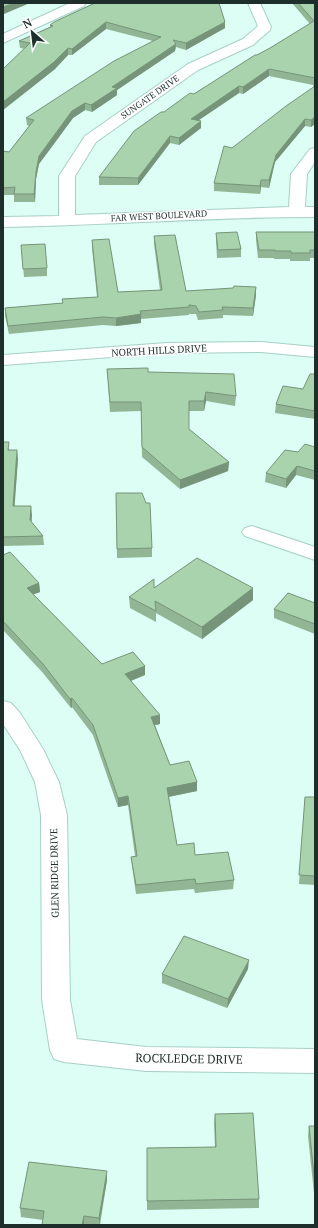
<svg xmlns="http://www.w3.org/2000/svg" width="318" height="1228" viewBox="0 0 318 1228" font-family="'PT Serif',serif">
	<rect width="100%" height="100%" fill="#dcfef5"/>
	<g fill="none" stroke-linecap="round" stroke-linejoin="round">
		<defs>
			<path id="minor" d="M70,3h16l-2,3 -81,37v-9z
				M248,3h12l11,24 -1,3 -17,15 -55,25 -102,72 -21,34v39l214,-8 2,-33 19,-25 5,-1v14l-8,12 -2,33h10v10c-104,0 -208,8 -312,10v-10l56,-1v-40l26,-40 103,-72 55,-25 15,-13z
				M261,342l54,5v10l-54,-5 -94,1 -164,12v-10l164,-12z
				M252,526l63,21v13l-70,-24 -3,-4 3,-4z
				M3,701l8,2 9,10 23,36 16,33 8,33 3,185 7,39 69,8 169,2v24l-169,-2 -82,-9 -10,-3 -4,-9 -8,-50 -1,-185 -6,-33 -15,-32 -17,-26z"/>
		</defs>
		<use href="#minor" stroke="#a6d0c6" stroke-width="2"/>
		<use href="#minor" fill="#fff" fill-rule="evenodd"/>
	</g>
	<path fill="#91b595" d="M95,3l130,25 -39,22 -10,-3 -1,4 -58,39v5l-25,17 -7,-2 -12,8 -34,46 -3,15 -1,23h-21v-7h-11v-44l6,1 20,-26 -2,-1 -1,-7 127,-77 -47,-12 -34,26h-4l-13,14 -52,41v-41l22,-20 -5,-1 -1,-7 31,-14v-2z
		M292,3h23v121l-4,3 -6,-1 -30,36 -6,26 -8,-1 -1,7 -46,-3v-8l18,-35 82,-61 -1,-1v-1l-44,-9 -26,18 -4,-1 -40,27 2,8 -22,17 -9,-2 -32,42h-39v-8l65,-65 93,-57 13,-7 40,-24z
		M256,232h59v26h-5v3h-20v-2h-16v-1h-16l-2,-18z
		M216,233l25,16v8l-24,1 -1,-17z
		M154,236l32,55 70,-4v8l-3,21 -30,-1v3l-25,2 -2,-6h-7v1l-48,4v4l-25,3 -13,-1 -94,9 -4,-18v-8l58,-5 -1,-4 35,-2 -5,-49v-8l26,52 42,-2 -6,-46z
		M21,245l26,23v8l-23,1z
		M107,369l41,3 88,24 -1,10 -29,-5 -2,10h-15v18l40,33 -1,9 -48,18 -38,-32 -1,-46 -31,1z
		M315,374v45l-40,-6 1,-9 27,-15z
		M3,442l7,8 8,9 -4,47 18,9 -1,7 12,14 1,9 -41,1z
		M315,447v33l-19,-5 -10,13 -21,-6 1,-9 32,-21z
		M116,493l36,55v9l-35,1z
		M3,555l36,28 1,9 -7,2 69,70 43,2v9l-14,6 29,43 -5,1 15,40 27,17v9l-28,6 8,48 18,10 39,25 -1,9 -38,4 -1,-4 -58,5 -4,-28 -1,-9 4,-1 -7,-51 -10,2 -25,-72 -21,-28 -1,1 -28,-35 -40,-43z
		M154,588h99v12l-51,39 -46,-26v9l-26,-14 -1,-11z
		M315,603v31l-41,-16v-9z
		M305,797h10v88l-16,-1z
		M248,969l-21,39 -65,-25v-9z
		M215,1114l44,85v9l-112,2v-62l68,-1 -1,-24z
		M309,1126h6v77l-7,-67z
		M107,1180l-7,45h-58l1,-5 -22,-3 -1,-9z"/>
	<path fill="#769479" d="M14,3h16l-26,11 -1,-7z
		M106,22v7l-34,26v-6z
		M225,22v6l-39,22v-7z
		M176,44l-1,7 -58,39v5l-25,17 -1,-7 21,-18z
		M68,48v7l-13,14 -52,41v-8z
		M269,69v7l-26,18v-7z
		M239,86v7l-49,33 1,-7z
		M85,103v7l-12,8 -34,46 -3,15 -1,23 -1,-8 2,-22 3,-16 33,-45z
		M315,117v7l-4,3v-7z
		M305,119v7l-30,36 -6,26v-8l7,-25z
		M201,121v7l-22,17v-7z
		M170,136v7l-32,42v-7z
		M261,180v7l-1,7v-8z
		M256,287v8l-3,21v-8z
		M141,314v9l-25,3v-8z
		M206,392v9l-2,10v-10z
		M17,450l1,9 -4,56 -1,-9z
		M229,462l-1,9 -48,18v-9z
		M297,466l-1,9 -10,13v-9z
		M31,506l1,9 -1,14 -1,-9z
		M39,583l1,9 -13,5v-9z
		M253,588v12l-51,39v-12z
		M145,666v9l-20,8v-9z
		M72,698v9l-1,1 -1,-9z
		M160,715v9l-9,2v-9z
		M197,782v9l-30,6v-9z
		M128,796v9l-10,2v-9z
		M249,960l-1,9 -21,39 1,-9z
		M107,1171v9l-8,45v-7z
		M84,1216v9h-2z"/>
	<path fill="#a9d3ad" stroke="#769479" d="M3,3h11l-11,4z
		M95,3h124l6,19 -39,21 -13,-3 3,4 -64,43 5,1 -26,17 -6,-2 -13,8 -33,45 -3,16 -2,22h-20l1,-7 -12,1v-37l6,1 25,-32 -8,-2 88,-57 47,-24 -55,-15 -34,27 -4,-1 -14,14 -51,40v-33l27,-26 -11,-2 34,-15 -3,-1 4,-3z
		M298,3h17v75l-46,-9 -26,18 -4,-1 -48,33 10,2 -22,17 -9,-2 -32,42 -39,-1 35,-46 27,-19h3l26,-19 4,1 61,-39h2l13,-7 44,-27z
		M315,86v31l-4,3 -6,-1 -29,36 -7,25h-8l-1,6 -46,-3 10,-37 8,2 54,-42z
		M237,232l4,17 -23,1 -2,-17z
		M256,232h59v18h-5v3h-19v-2h-16v-1h-16z
		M175,235l11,56 47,-3 1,-2 22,1 -3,21 -31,-1 1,3 -24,2 -3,-6 -7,-1v2l-49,4 1,3 -25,4 -13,-1 -95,9 -3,-18 58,-5 -1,-4 36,-2 -6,-57 17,-1 9,53 44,-2 -8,-54z
		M45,244l2,24 -24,1 -2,-24z
		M148,368v4l86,2 2,22 -30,-4 -2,9h-15v28l40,33 -49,18 -38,-33 -1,-45h-31l-3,-33z
		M310,374h5v37l-39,-7 7,-18 20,3z
		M3,442h6l-1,8h9l-4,56h18l-1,14 13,16 -40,1z
		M305,444l10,3v24l-18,-5 -11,13 -20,-6 19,-23 13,2z
		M116,493h26l4,10h4l2,45 -35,1z
		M10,552l29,31 -12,5 75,76 31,-12 12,14 -20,8 35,41 -9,2 19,48 19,-4 8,21 -30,6 10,57 17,-2 1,12 33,-3 6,28 -38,4 -1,-5 -59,6 -5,-28 6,-1 -9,-60 -10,2 -25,-73 -21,-27 -2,1 -27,-35 -40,-43v-66z
		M197,558l56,30 -51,39 -47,-26 1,10 -27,-14 25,-18v9z
		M288,593l27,10v21l-41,-15z
		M305,797h10v79l-16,-1z
		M184,936l65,24 -21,39 -66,-25z
		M253,1113l6,86 -112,2v-53l69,-1 -1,-33z
		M309,1126h6v59z
		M29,1162l78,9 -8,47 -15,-2 -2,9h-40l2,-14 -24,-3z"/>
	<g text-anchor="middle" stroke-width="3" stroke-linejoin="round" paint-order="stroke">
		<g font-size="9" fill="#1e2f2b" stroke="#fff">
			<text transform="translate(150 97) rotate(-35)" y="3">SUNGATE DRIVE</text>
			<text transform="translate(159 216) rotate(-3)" y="3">FAR WEST BOULEVARD</text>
		</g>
		<g font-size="10" fill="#1e2f2b" stroke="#fff">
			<text transform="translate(159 350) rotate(-3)" y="4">NORTH HILLS DRIVE</text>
			<text transform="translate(54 873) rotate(-91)" y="4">GLEN RIDGE DRIVE</text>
		</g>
		<g font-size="12" fill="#1e2f2b" stroke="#fff">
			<text transform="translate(189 1059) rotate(1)" y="4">ROCKLEDGE DRIVE</text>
		</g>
	</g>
	<rect width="318" height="1228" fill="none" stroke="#1e2f2b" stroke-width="8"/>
	<g transform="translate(32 32) rotate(332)" stroke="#ffffff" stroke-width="3" paint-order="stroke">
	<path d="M0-3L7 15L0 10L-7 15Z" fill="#1e2f2b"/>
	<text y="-6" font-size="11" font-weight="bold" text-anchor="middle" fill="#1e2f2b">N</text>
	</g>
</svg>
